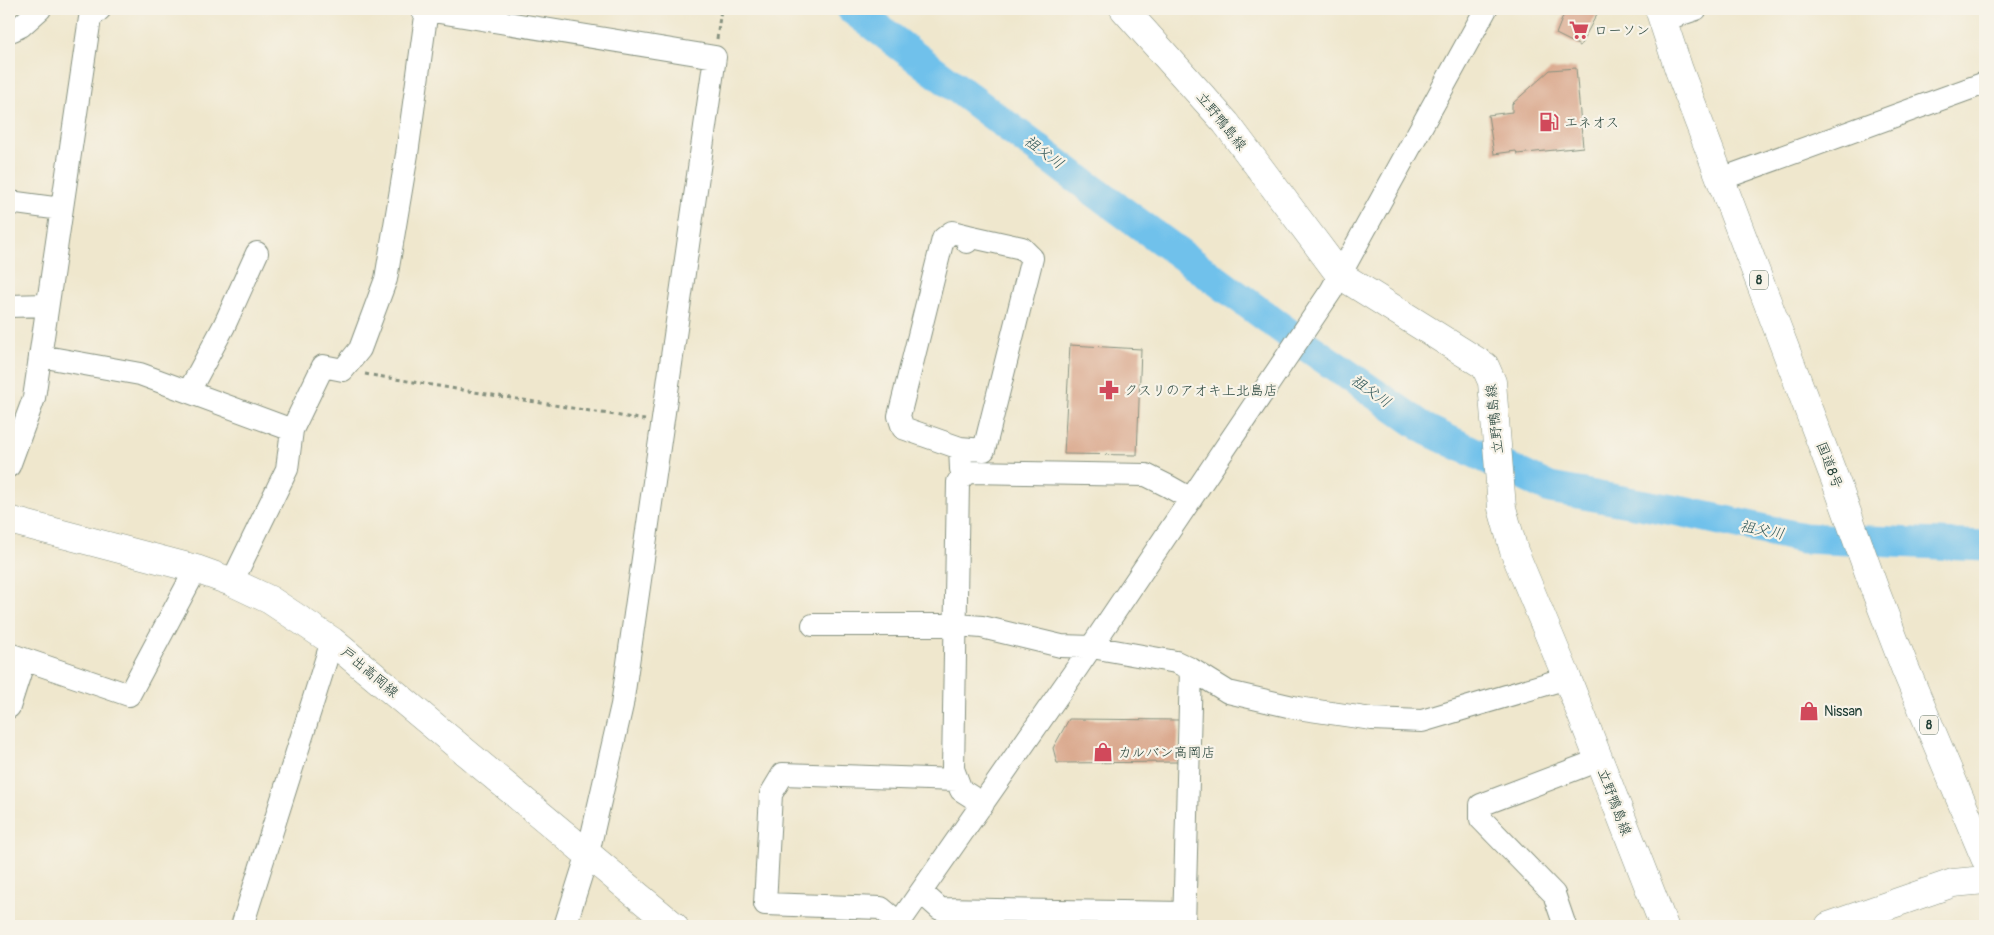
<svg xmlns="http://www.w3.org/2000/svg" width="1994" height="935" viewBox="0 0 1994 935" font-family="Pangolin,'Klee One',sans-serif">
	<rect width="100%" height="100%" fill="#f7f3e8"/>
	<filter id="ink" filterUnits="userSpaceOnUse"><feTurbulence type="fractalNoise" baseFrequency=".02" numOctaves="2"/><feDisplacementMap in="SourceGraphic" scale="10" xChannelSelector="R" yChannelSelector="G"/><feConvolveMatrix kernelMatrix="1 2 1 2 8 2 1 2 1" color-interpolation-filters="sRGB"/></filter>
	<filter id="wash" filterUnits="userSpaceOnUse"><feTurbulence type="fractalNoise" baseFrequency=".0096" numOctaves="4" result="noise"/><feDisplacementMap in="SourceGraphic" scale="20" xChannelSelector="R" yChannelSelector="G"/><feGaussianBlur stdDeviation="1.12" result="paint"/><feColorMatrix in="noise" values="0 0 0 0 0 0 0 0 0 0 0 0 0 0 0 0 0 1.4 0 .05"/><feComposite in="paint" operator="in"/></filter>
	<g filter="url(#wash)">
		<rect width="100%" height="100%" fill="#efe7cd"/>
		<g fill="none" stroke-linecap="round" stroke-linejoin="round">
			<path stroke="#6fc1eb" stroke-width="31" d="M852,9l215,162 228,167 132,92 123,58 134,24 119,26 182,8"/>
		</g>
		<g id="blocks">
			<path fill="#d9a68a" d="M1566,9h21l10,5 -17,32 -24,-12z
				M1576,68l7,79 -66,7 -1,-3 -22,3 -6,-39 24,-3v-8l38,-34z
				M1070,345l71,4 -4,106 -73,-1z
				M1069,719l110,1 -2,42 -120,1 -4,-15z"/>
		</g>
	</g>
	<g filter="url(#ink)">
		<use href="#blocks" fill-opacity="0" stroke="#879280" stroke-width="1"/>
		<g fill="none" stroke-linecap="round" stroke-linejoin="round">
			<defs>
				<path id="minor" d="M421,9l294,48 -93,648 -34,148 -23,73
					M1663,20l33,-11
					M9,28l4,2 8,-4 19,-17
					M1721,179l264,-96
					M9,202l52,7
					M9,306l38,-1
					M40,356l100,18 152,56
					M189,391l35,-65 33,-73
					M960,448l-57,-20 -4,-12 44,-177 9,-7 16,4
					M9,466l25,-68 56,-380 10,-9
					M964,475l-3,-6 -1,-21 24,2 48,-192 -10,-10 -54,-12 -1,6
					M232,582l55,-113 5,-39 31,-64 20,4 17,-21 26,-70 21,-125 20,-145
					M813,625h144l25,2 79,19 31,1 84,15 15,7 37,23 69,16 75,11 50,2 145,-43
					M9,654l120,41 67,-126
					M9,707l15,-47
					M983,804l-22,-14 -8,-21 5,-287 6,-7 6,-3 176,3 22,11 23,13
					M921,892l19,17 244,4
					M899,923l-18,-15 -116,-4 6,-110 12,-20 174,6
					M242,926l90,-285
					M897,926l180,-258 254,-377 155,-282
					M1184,926l7,-257
					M1565,926l-11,-32 -73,-75v-14l118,-45"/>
				<path id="major" d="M1124,9l102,114 114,152 145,91 7,16 10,126 12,43 53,127 97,248
					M9,520l187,49 36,13 38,18 62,41 342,285
					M1829,926l124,-43 32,-3"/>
				<path id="highway" d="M1659,9l20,61 160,420 36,100 30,78 80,190"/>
			</defs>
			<use href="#minor" stroke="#879280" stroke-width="24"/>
			<use href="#major" stroke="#879280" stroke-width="29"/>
			<use href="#highway" stroke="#879280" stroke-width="29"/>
			<path stroke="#879280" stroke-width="3" stroke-dasharray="4 4" stroke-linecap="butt" d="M717,39l4,-30
				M365,374l280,46"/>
			<use href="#minor" stroke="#fff" stroke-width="22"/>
			<use href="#major" stroke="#fff" stroke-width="28"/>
			<use href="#highway" stroke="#fff" stroke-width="28"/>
		</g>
	</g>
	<defs>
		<symbol id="supermarket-bare" viewBox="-9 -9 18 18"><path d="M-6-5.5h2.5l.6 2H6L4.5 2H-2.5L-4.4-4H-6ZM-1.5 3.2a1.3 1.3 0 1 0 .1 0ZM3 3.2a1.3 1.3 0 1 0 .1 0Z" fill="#d1495b" stroke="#f7f3e8" stroke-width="2.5" paint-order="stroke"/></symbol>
		<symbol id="fuel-bare" viewBox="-9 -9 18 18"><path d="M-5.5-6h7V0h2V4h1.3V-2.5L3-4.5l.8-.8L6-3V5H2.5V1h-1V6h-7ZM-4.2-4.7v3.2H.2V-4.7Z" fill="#d1495b" stroke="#f7f3e8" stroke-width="2.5" paint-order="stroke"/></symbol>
		<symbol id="pharmacy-bare" viewBox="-9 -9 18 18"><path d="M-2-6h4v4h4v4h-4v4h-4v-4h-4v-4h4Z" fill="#d1495b" stroke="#f7f3e8" stroke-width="2.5" paint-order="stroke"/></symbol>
		<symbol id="shop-bare" viewBox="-9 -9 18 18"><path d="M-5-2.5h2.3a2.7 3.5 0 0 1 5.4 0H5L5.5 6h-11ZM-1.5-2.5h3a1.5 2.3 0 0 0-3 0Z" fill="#d1495b" stroke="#f7f3e8" stroke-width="2.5" paint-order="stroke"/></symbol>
	</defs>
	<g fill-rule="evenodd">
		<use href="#supermarket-bare" x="1565" y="16" width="28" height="28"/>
		<use href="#fuel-bare" x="1535" y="108" width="28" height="28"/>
		<use href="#pharmacy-bare" x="1095" y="376" width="28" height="28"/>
		<use href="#shop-bare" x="1795" y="697" width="28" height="28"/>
		<use href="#shop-bare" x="1089" y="738" width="28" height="28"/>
	</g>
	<g text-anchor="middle" stroke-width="4.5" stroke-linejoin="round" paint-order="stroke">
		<g fill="#f7f3e8" stroke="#60746a" stroke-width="1">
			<rect x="1750" y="270.5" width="18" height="19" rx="4"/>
			<rect x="1920" y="715.5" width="18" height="19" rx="4"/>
		</g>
		<g font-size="12" font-weight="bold" fill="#1f3d34">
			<text x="1759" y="284">8</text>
			<text x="1929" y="729">8</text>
		</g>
		<g font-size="14" fill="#1f3d34" stroke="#f7f3e8" text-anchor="start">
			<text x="1594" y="35">ローソン</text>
			<text x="1564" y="127">エネオス</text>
			<text x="1124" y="395">クスリのアオキ上北島店</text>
			<text x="1824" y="716">Nissan</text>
			<text x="1118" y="757">カルバン高岡店</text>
		</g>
		<g font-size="14" fill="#1f3d34" stroke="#f7f3e8">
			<text transform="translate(1222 121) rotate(51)" y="5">立野鴨島線</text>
			<text transform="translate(1494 419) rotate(-96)" y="5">立野鴨島線</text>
			<text transform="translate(1830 465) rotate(69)" y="5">国道8号</text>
			<text transform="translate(370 672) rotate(40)" y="5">戸出高岡線</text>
			<text transform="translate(1615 802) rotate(69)" y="5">立野鴨島線</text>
		</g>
		<g font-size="15" font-style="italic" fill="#2f5759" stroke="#f7f3e8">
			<text transform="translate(1044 152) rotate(37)" y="5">祖父川</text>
			<text transform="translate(1371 391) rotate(35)" y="5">祖父川</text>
			<text transform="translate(1762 530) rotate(11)" y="5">祖父川</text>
		</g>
	</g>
	<rect width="1994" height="935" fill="none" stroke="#f7f3e8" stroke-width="30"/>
</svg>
